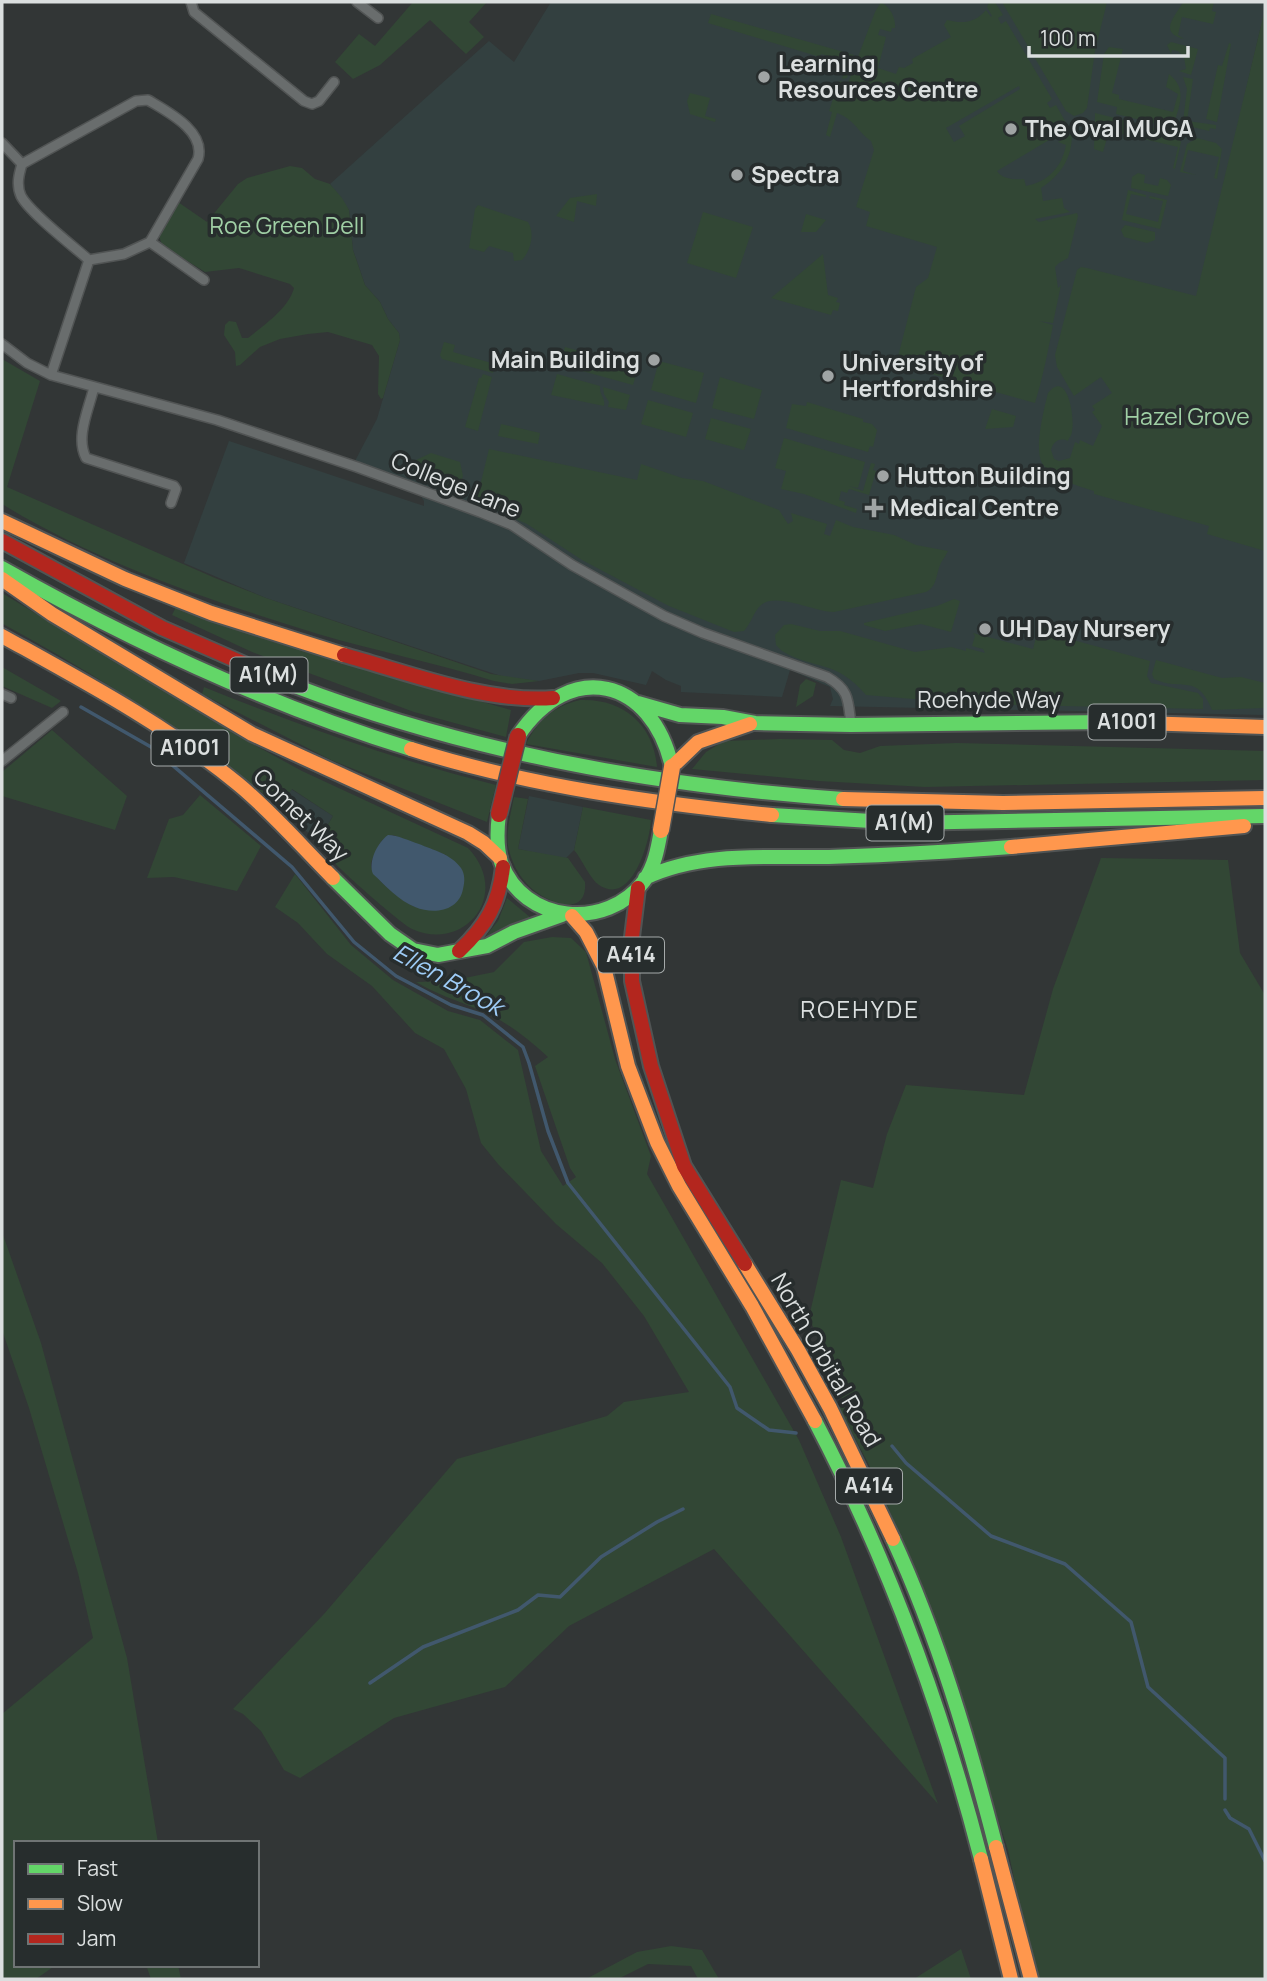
<svg xmlns="http://www.w3.org/2000/svg" width="1267" height="1981" viewBox="0 0 1267 1981" font-family="Manrope,sans-serif">
	<rect width="100%" height="100%" fill="#323636"/>
	<path fill="#334040" d="M551,2h714v17l-4,7 -16,68 20,7v614l-435,-9 3,-7 -3,-12 -40,-17 -8,27 -101,-5v-6l-15,-6 -14,-9 -6,14 -53,-12h-14l-40,8 -35,-4 -238,-79 -82,-35 45,-122 195,65v-5l-3,-5 -20,-12 -46,-23 22,-42 23,-79 -1,-7 -11,-14 -8,-17 -15,-17 -12,-35 -4,-40 -19,-26 159,-143 25,21z
		M291,789l42,27 -15,26 -38,-35z
		M529,796l54,11 -9,43 -9,9 -47,-10z"/>
	<path fill="#324735" fill-rule="evenodd" d="M413,2h74l-18,20 15,15 -18,17 -36,-34 -50,45 -27,14 -18,-17 24,-28 16,12z
		M881,2c9,5 15,16 14,26h-3l-1,4 -11,-3 -2,6 8,2 -8,31 18,6 3,-7 5,1 9,-5 -1,-4 39,-22 -7,-12 3,-5c16,4 28,3 39,-10l5,7 1,-1 -5,-9 2,-5h6l8,13 -5,3 3,6 5,-3 46,78 -5,4 3,5 6,-3 13,23 -72,43c5,8 17,9 27,8l2,7c22,-4 36,-19 40,-41l-8,-3 14,-8c0,24 -11,41 -31,54l2,13 19,-3 2,10 6,4 -35,7 4,3 38,-9 1,3 -10,42 -9,5 -4,4 3,21 3,-3 -8,38 -14,-2 14,4c-5,26 -10,52 -18,78l-139,-39 20,-77 12,-9 9,-31 -71,-21 4,-14 -14,-5 18,-57 -3,-9c-15,-11 -16,-21 -34,-28l-7,24 -4,-2 6,-23 -3,-1 10,-30 9,2 27,-71zM1019,86l1,3 -61,37 6,10 -11,6 -8,-14z
		M1002,2h105l-12,49 -8,57 -4,5 -9,3 -8,-5z
		M1183,2h31l-2,9 4,1 -3,12 -31,-7 -4,18 6,4c-27,-7 -8,-23 -1,-37z
		M1265,9v542l-58,-17 2,-8 -115,-32v-3c-16,-5 -43,-13 -52,-28 -8,-14 2,-54 6,-70 20,-25 27,26 24,38 0,4 -3,7 -4,10 -9,-4 -15,1 -17,9l3,9 5,2 11,-3 5,-16 4,2 1,-4 13,6 9,-20 -10,-14 3,-2 -3,-4 20,-13 -11,-16 -27,19 -17,-29 -2,-12 22,-85 4,-3 6,1 109,28z
		M711,14l143,41 -7,23 -5,1 4,-15 -2,-4 -23,-6 -1,3 -112,-34z
		M1171,42l27,7 -7,26 -12,-4 7,-2 -2,-12 -6,-6 -6,-1 -1,4 -4,-9z
		M1229,43l2,1 -14,78 -11,-3 12,-54 4,1z
		M1109,47l14,2 -11,44 7,2v4l54,13 5,-18 -12,-7 3,-13c20,16 9,33 4,54l-57,-14 1,-7 -20,-5 7,-48z
		M1183,77l10,2 -6,42 29,4v4l-6,-1 -1,3 -21,-5 -5,-4 4,-33z
		M690,93l20,5 -5,18 11,3 -1,3 -25,-8 -3,-13z
		M1095,113l80,20 6,9 -6,27 -2,-1 5,-21 -69,-16 -6,21 -9,-3z
		M1197,138l19,5 6,6 -5,30 -3,-1 5,-21 -31,-7 -5,21 13,4 -16,-3 7,-28z
		M290,166l12,2 13,11 15,5 12,14 7,12 4,40 12,35 15,17 8,17 11,14 1,7 -17,58 -2,1 -3,-5 1,-38 -7,-11 -44,-13 -20,2 -28,5 -20,8 -20,18 -4,1 -1,-14 -11,-17 1,-10 4,-4 7,1 6,16h6c15,-12 41,-30 46,-50l-4,-4 -51,-16 -34,4 -43,-27 -3,-9 19,-34 29,20 31,-38 9,-6z
		M1138,173l7,2 -1,8 14,3 2,-8 7,2 4,5 -3,11 -37,-8 1,-11z
		M1128,190l18,5v2l-15,-3 -5,20 32,8 5,-21 -14,-3 1,-2 17,4 -7,29 -38,-9z
		M597,194l-1,12 -19,-5 -3,21 -18,-6 14,-18z
		M478,205l50,17c7,11 3,28 -6,38l-8,1 -1,-8 -24,-7 -5,6 -15,-4 6,-39z
		M703,212l50,15 -17,51 -49,-15z
		M806,214l20,6 -10,12h-15z
		M1125,225l30,7v8l-8,3 -23,-6 -3,-7z
		M823,254l5,41 10,3 -2,4 4,1 -2,8 -5,-1 -2,5 -60,-17z
		M444,342l11,3 -2,7 42,12 -2,9 -51,-14 -2,-4z
		M565,347l43,12 -1,3 -31,-6 -3,12 -13,-4z
		M2,359l38,22 -33,106 208,91 51,20 225,76 48,7 -27,3 -18,-3c-58,-18 -118,-30 -176,-47 -107,-33 -220,-71 -316,-130z
		M577,359l31,6 2,-5 23,6 1,-2 5,2 -6,19 -58,-16z
		M659,361l45,12 -8,30 -45,-13z
		M483,374l9,3 -14,54 -13,-4 14,-49h2z
		M557,374l43,12c-1,9 6,13 4,20l-53,-11z
		M720,377l42,13 -8,29 -42,-11z
		M912,379l32,9 4,6 -15,4 1,-4 -24,-7z
		M603,387l27,8 -4,15 -18,-3 1,-5 -5,-8z
		M648,400l45,13 -7,24 -45,-13z
		M807,402l56,17v3l9,2 5,6 -4,17 -3,-1 -2,6 -82,-24 6,-24 14,2z
		M992,409l24,7 -3,11 -28,2z
		M711,418l40,11 -7,21 -39,-11z
		M501,424l39,9 -2,11 -40,-8z
		M784,438l81,24 -7,26 -9,-2 14,5 8,-28 4,1 -2,6 3,1 -7,24 -20,-6 -2,4 -6,-2 -2,9 6,2 -1,3 13,4 -1,4 -52,-19 -23,-5 5,-18 -11,-3z
		M489,449l148,31 4,-16 41,14 21,3 76,29 9,14 5,-3 -2,-8 36,11 -3,10 6,2 6,-16 17,7 41,8 22,10 32,6c-2,4 -4,7 -6,10 -7,12 -3,24 -16,31l-92,20c-21,0 -61,-22 -75,-5 -6,7 -8,16 -15,24l-10,1 -65,-26 -87,-46 -55,-36 -49,-22 -1,-4z
		M431,453l29,9 3,14 -5,15c-20,2 -37,-13 -42,-31z
		M2,593l238,144 62,34 166,77c44,46 -3,105 -56,81 -12,-6 -72,-59 -81,-70 -5,-6 -8,-12 -13,-17l15,-26 -41,-27 -12,18c-86,-70 -179,-130 -277,-183zM393,835l53,20 -31,52c-11,-5 -44,-29 -44,-42 0,-5 4,-11 6,-16 4,-9 6,-11 16,-14z
		M954,599l6,2 -9,31 -30,-8 -36,7 -21,-6v-2l73,-17z
		M176,607l95,34 240,69 -5,27 -92,-25 -162,-60 -80,-37z
		M791,624l29,7h20l75,21 36,-5 15,4v-3l19,5 -2,-4 -11,-3 3,-10 -2,-3 60,16 6,-23 21,7 2,4 88,24 -3,15 4,7 47,10 5,6v10l-231,-5 -106,-9c-31,-36 -49,-24 -84,-44l-6,-6 -1,-10 9,-10z
		M1156,660l66,18 19,-1 24,6v25l-53,2c-15,-38 -30,-18 -58,-31l-2,-5z
		M2,667l59,34 -9,7 -50,-22z
		M806,679l10,4 -3,13 -17,11 4,-22z
		M204,687c96,39 192,73 292,98l-9,37 -156,-62 -129,-66z
		M580,700c43,-2 74,25 77,67l-131,-23c12,-24 28,-38 54,-44z
		M52,730l75,66 -12,34 -113,-34v-24z
		M780,739l52,1 12,10 16,3 20,-7 77,-3 308,8v29l-340,7 -106,-6 -127,-12 14,-17 18,-11z
		M200,795l61,51 -24,45 -63,-14 -27,1 22,-59 14,-4z
		M514,797l14,2 -10,50 50,9 17,24c3,39 -42,19 -57,3 -10,-10 -17,-24 -20,-39 -2,-17 3,-33 6,-49z
		M583,807l68,13c-1,21 -19,87 -52,65 -9,-6 -17,-26 -25,-35z
		M1101,858l127,2 12,93 25,42v984h-226l-16,-59 -15,-70 -88,-271 -52,-116 -29,-55 5,-4 -35,-87 32,-137 32,8 14,-54 19,-49 118,10 29,-106z
		M295,874l56,71 42,35 55,31 32,9 38,30 23,101 22,35 13,-9 -6,-9 -35,-102 13,-9c-21,-19 -42,-36 -68,-47 -22,-9 -44,-16 -64,-28l34,-1 44,-9 30,-30 28,-5 19,1 15,14 29,107 36,97 -4,18 152,266 42,97 97,267 -224,-255 -145,77 -64,61 -111,31 -94,60 -16,-8 -23,-39 -18,-17 -10,-5 91,-95 133,-155 150,-43 17,-14 65,-10 -45,-76 -42,-53 -46,-39 -58,-60 -17,-21 -15,-54 -22,-40 -29,-16 -43,-47 -45,-32 -29,-31 -23,-16z
		M507,898l24,20 -1,3 -44,19 -1,-3 13,-16z
		M2,1232l39,111 86,315 31,185h-142v122h40l-20,14h-34v-265l91,-76 -15,-65 -49,-165 -27,-78z
		M671,1946l31,4 17,29h-21l-7,-13 -43,-2 -30,15h-32l51,-27z
		M961,1949l10,30h-57z
		M146,1965h32l3,14h-30z"/>
	<path fill="#41586d" d="M388,835c10,0 21,6 31,9 14,6 32,10 42,24 4,6 4,13 2,21 -4,22 -29,26 -48,18 -16,-6 -29,-21 -42,-33 -5,-12 4,-31 15,-39z"/>
	<g fill="none" stroke-linecap="round" stroke-linejoin="round">
		<path stroke="#41586d" stroke-width="3.5" d="M81,707l70,40 141,120 62,75 42,34 55,29 32,10 40,32 6,16 19,68 20,52 162,204 7,21 32,22 27,3
			M892,1446l14,17 85,73 74,28 66,58 17,65 77,71v41
			M370,1683l53,-36 95,-37 20,-15 22,2 41,-40 56,-35 26,-13
			M1225,1810l5,8 19,11 16,32"/>
		<defs>
			<path id="street" d="M191,2l3,10 110,89 8,3 7,-3 15,-19
				M357,2l21,16
				M148,100c20,12 58,31 50,59l-48,83 -26,12 -35,6c-16,-14 -60,-48 -68,-64 -5,-11 -2,-22 1,-32l114,-63z
				M2,143l20,21
				M150,242l54,38
				M2,344l25,19 24,12 166,45 140,47 123,45 32,13 60,40 92,51 39,17 124,44c23,13 21,24 24,48
				M51,375l38,-115
				M94,387c-5,22 -19,50 -8,71l88,28 2,3 -5,14
				M2,694l9,4
				M2,761l61,-49"/>
			<path id="fast" d="M2,568c131,74 265,137 409,181
				M295,686c175,67 361,100 548,113
				M638,703l42,12 43,2 32,6 96,2 259,-3
				M518,736c52,-78 134,-58 154,31
				M499,814c-2,16 -3,32 2,48 22,62 106,69 143,19 11,-15 14,-34 17,-51
				M772,815l132,8 361,-7
				M333,878l57,56 23,16 25,5 49,-9 27,-14 48,-17
				M645,878c57,-27 123,-20 184,-21 60,-2 121,-5 182,-10
				M815,1421c73,139 127,287 166,438
				M893,1539c45,98 76,203 103,308"/>
			<path id="slow" d="M2,521l123,58 86,34 133,42
				M2,579l50,35 200,120 216,99 16,10 16,15
				M2,636c81,45 164,89 236,148 34,28 64,63 95,94
				M1110,722l155,5
				M411,749c117,37 240,54 361,66
				M672,767l26,-25 52,-18
				M843,799l160,4 262,-5
				M1011,847l233,-21
				M572,916l14,16 18,35 24,99 29,76 22,44 73,120 63,115
				M745,1264l53,86 32,58 63,131
				M996,1847l35,132
				M981,1859l30,120"/>
			<path id="jam" d="M2,541l160,87 133,58
				M344,655c65,18 142,48 209,43
				M638,888l-6,49v44l19,85 33,100 61,98
				M459,951c27,-25 40,-47 44,-84"/>
		</defs>
		<use href="#street" stroke="#515454" stroke-width="12"/>
		<use href="#fast" stroke="#515454" stroke-width="18"/>
		<use href="#slow" stroke="#515454" stroke-width="18"/>
		<use href="#jam" stroke="#515454" stroke-width="18"/>
		<use href="#street" stroke="#696d6d" stroke-width="9"/>
		<use href="#fast" stroke="#63d668" stroke-width="14"/>
		<use href="#slow" stroke="#ff974d" stroke-width="14"/>
		<use href="#jam" stroke="#b3261e" stroke-width="14"/>
		<defs>
			<path id="slow-bridge" d="M661,830l11,-63"/>
			<path id="jam-bridge" d="M499,814l19,-78"/>
		</defs>
		<use href="#slow-bridge" stroke="#515454" stroke-width="19" stroke-linecap="butt"/>
		<use href="#jam-bridge" stroke="#515454" stroke-width="19" stroke-linecap="butt"/>
		<use href="#slow-bridge" stroke="#ff974d" stroke-width="16"/>
		<use href="#jam-bridge" stroke="#b3261e" stroke-width="16"/>
	</g>
	<g fill="#a0a4a4" stroke="#272d2d" stroke-width="2.5">
		<circle cx="764" cy="77" r="7"/>
		<circle cx="1011" cy="129" r="7"/>
		<circle cx="737" cy="175" r="7"/>
		<circle cx="654" cy="360" r="7"/>
		<circle cx="828" cy="376" r="7"/>
		<circle cx="883" cy="476" r="7"/>
		<path d="M870.5 497.5h7v7h7v7h-7v7h-7v-7h-7v-7h7z"/>
		<circle cx="985" cy="629" r="7"/>
	</g>
	<g text-anchor="middle" stroke-width="7" stroke-linejoin="round" paint-order="stroke">
		<g fill="#272d2d" stroke="#a5aaaa" stroke-width="2">
			<rect x="230.5" y="657.5" width="77" height="35" rx="5"/>
			<rect x="1088.5" y="704.5" width="77" height="35" rx="5"/>
			<rect x="151.5" y="730.5" width="77" height="35" rx="5"/>
			<rect x="866.5" y="805.5" width="77" height="35" rx="5"/>
			<rect x="598" y="937.5" width="66" height="35" rx="5"/>
			<rect x="836" y="1468.5" width="66" height="35" rx="5"/>
		</g>
		<g font-size="21" font-weight="bold" fill="#dbdfdf">
			<text x="269" y="682">A1(M)</text>
			<text x="1127" y="729">A1001</text>
			<text x="190" y="755">A1001</text>
			<text x="905" y="830">A1(M)</text>
			<text x="631" y="962">A414</text>
			<text x="869" y="1493">A414</text>
		</g>
		<g font-size="23" font-weight="bold" fill="#dbdfdf" stroke="#272d2d" text-anchor="start">
			<text x="778" y="72">Learning<tspan x="778" dy="26">Resources Centre</tspan></text>
			<text x="1025" y="137">The Oval MUGA</text>
			<text x="751" y="183">Spectra</text>
			<text x="640" y="368" text-anchor="end">Main Building</text>
			<text x="842" y="371">University of<tspan x="842" dy="26">Hertfordshire</tspan></text>
			<text x="897" y="484">Hutton Building</text>
			<text x="890" y="516">Medical Centre</text>
			<text x="999" y="637">UH Day Nursery</text>
		</g>
		<g font-size="23" fill="#a0d0a5" stroke="#272d2d">
			<text x="287" y="234">Roe Green Dell</text>
			<text x="1187" y="425">Hazel Grove</text>
		</g>
		<g font-size="23" fill="#dbdfdf" stroke="#272d2d">
			<text transform="translate(456 485) rotate(22)" y="8">College Lane</text>
			<text x="989" y="708">Roehyde Way</text>
			<text transform="translate(301 815) rotate(44)" y="8">Comet Way</text>
			<text transform="translate(826 1360) rotate(60)" y="8">North Orbital Road</text>
		</g>
		<g font-size="24" font-style="italic" fill="#9eccf7" stroke="#272d2d">
			<text transform="translate(448 980) rotate(29)" y="8">Ellen Brook</text>
		</g>
		<g font-size="24" letter-spacing="2" fill="#dbdfdf" stroke="#272d2d">
			<text x="860" y="1018">ROEHYDE</text>
		</g>
	</g>
	<rect width="1267" height="1981" fill="none" stroke="#dbdfdf" stroke-width="7"/>
	<rect x="14" y="1841" width="245" height="126" fill="#272d2d" stroke="#6f7474" stroke-width="2"/>
	<rect x="28" y="1864" width="35" height="10" fill="#63d668" stroke="#6f7474" stroke-width="2"/>
	<text x="77" y="1876" font-size="21" fill="#dbdfdf">Fast</text>
	<rect x="28" y="1899" width="35" height="10" fill="#ff974d" stroke="#6f7474" stroke-width="2"/>
	<text x="77" y="1911" font-size="21" fill="#dbdfdf">Slow</text>
	<rect x="28" y="1934" width="35" height="10" fill="#b3261e" stroke="#6f7474" stroke-width="2"/>
	<text x="77" y="1946" font-size="21" fill="#dbdfdf">Jam</text>
	<path d="M1029 46v10h159v-10" fill="none" stroke="#dbdfdf" stroke-width="3.5"/>
	<text x="1040" y="46" font-size="21" fill="#dbdfdf" stroke="#272d2d" stroke-width="5" paint-order="stroke">100 m</text>
</svg>
